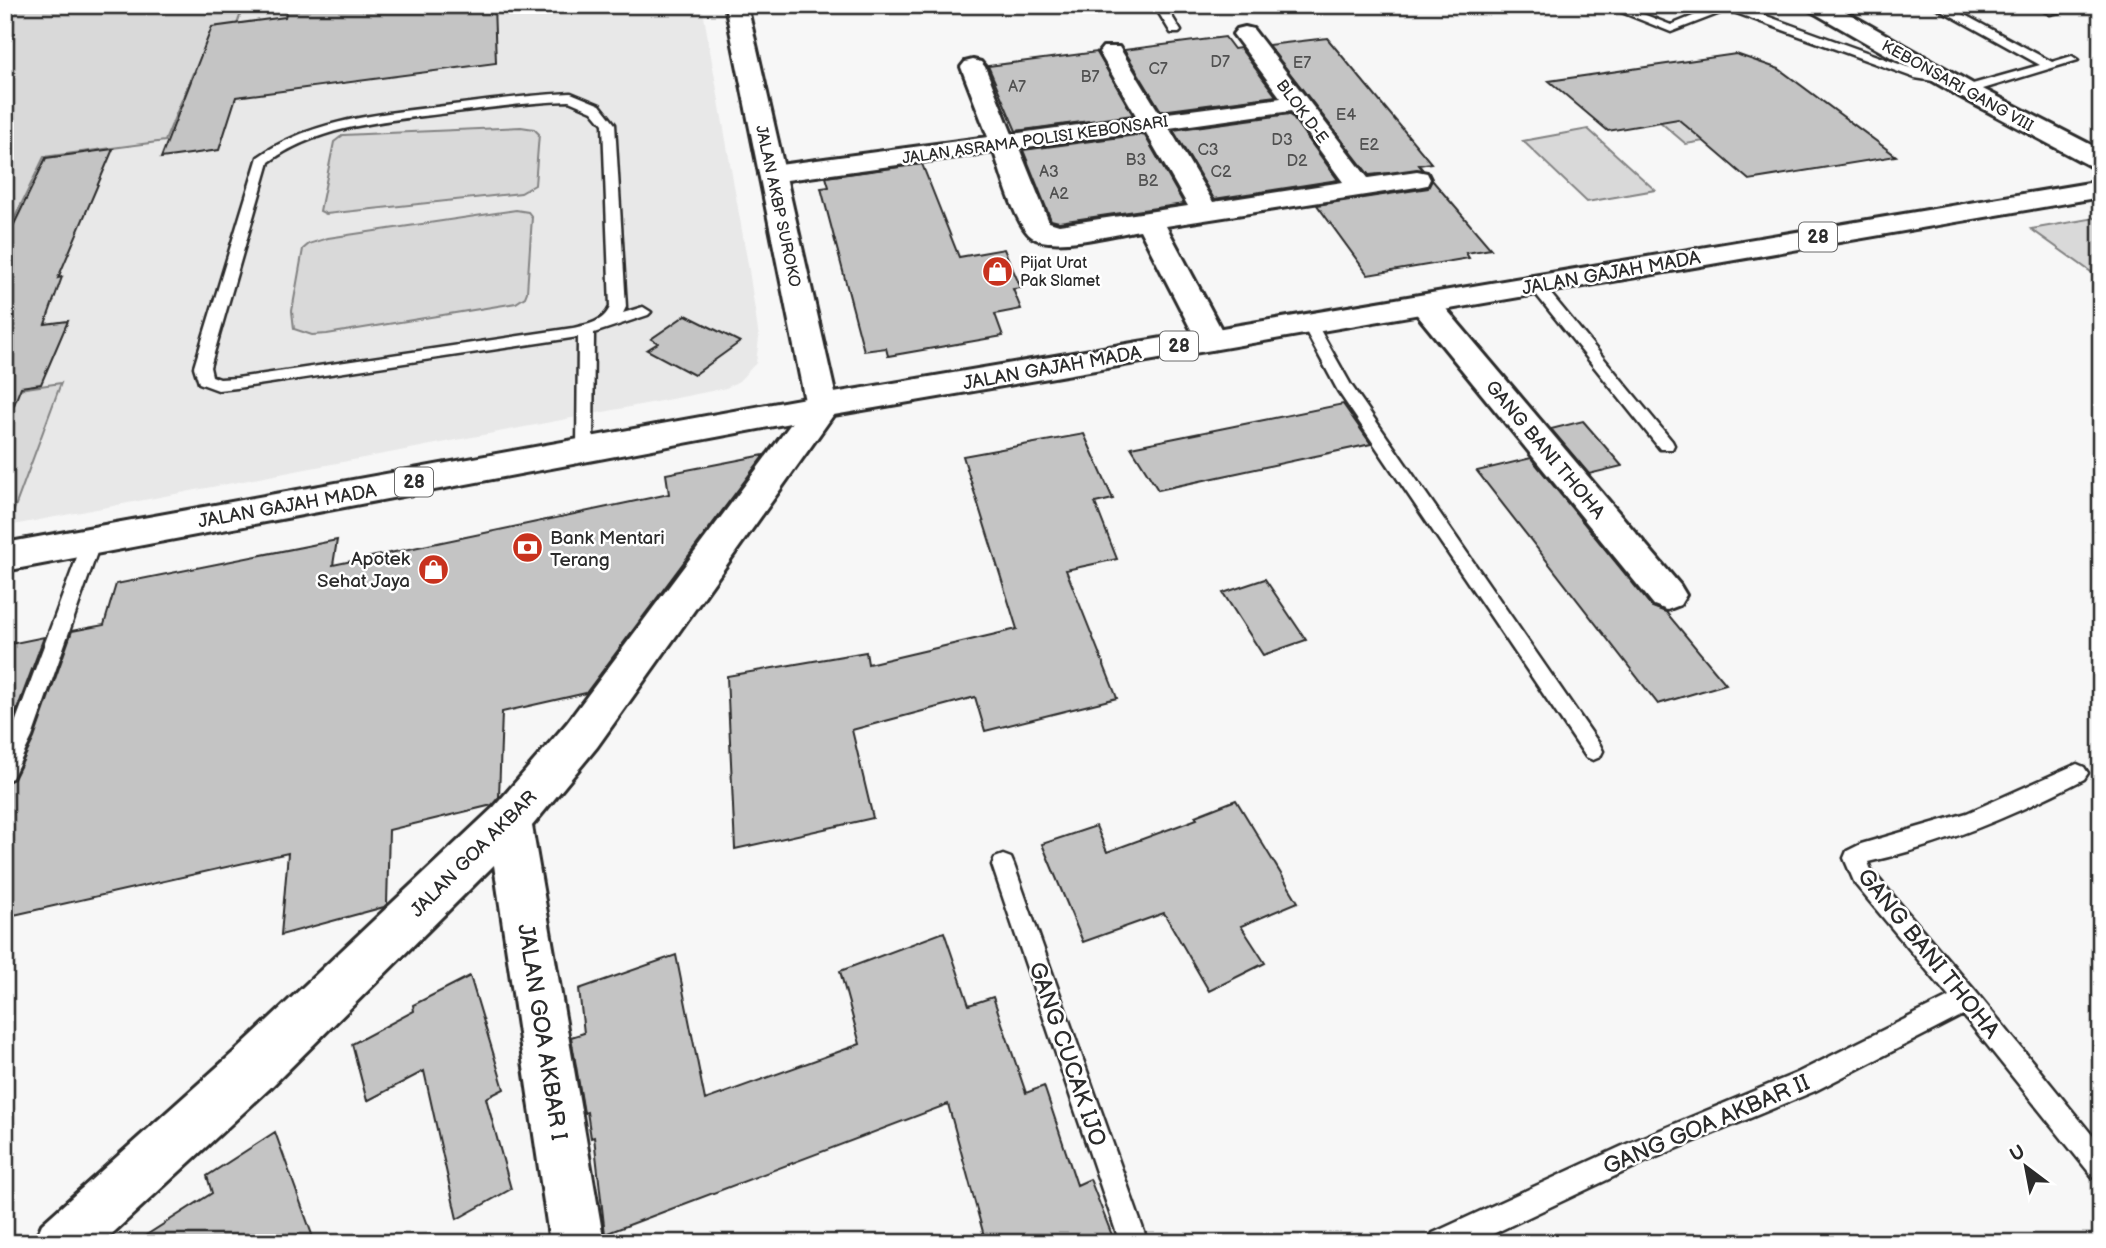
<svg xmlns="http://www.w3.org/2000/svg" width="2106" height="1248" viewBox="0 0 2106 1248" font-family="'Balsamiq Sans',sans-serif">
	<rect width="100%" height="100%" fill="#f7f7f7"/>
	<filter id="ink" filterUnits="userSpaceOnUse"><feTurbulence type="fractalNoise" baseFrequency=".0143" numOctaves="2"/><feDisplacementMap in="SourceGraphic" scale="14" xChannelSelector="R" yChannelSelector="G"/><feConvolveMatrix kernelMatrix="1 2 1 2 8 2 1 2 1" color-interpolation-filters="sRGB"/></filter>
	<g filter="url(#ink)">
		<path fill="#e8e8e8" d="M244,5h458l47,265 10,68 -3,25 -17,18 -13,7 -34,7 -684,131 52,-142 -55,7v-153l39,-81 121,-16 28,-68 27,-3z"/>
		<path fill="#d9d9d9" stroke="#828282" stroke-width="2" d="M5,5h239l-24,65 -27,3 -28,68 -121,16 -39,81z
			M1652,115l125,14 -91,15z
			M521,127l13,2 5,5 -4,51 -14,8 -195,21 -6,-3 14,-69 9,-7z
			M1588,129l67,61 -68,12 -64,-61z
			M516,210l12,2 4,5 -5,75 -2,5 -9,6 -189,31 -15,1 -18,-6 -2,-18 11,-62 6,-5 19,-6z
			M2101,217v62l-70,-50z
			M61,383l-53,143h-3v-135z"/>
		<path fill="#c4c4c4" stroke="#2b2b2b" stroke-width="2" d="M288,5h206l2,58 -260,34 -17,53 -58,8 51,-131 73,-10z
			M1225,37l9,12 6,-1 36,48 -115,15 -37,-61z
			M1327,38l104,125 -12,2 4,5 -54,5 -101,-130z
			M1097,52l36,63 -117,16 -28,-65z
			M1736,54l43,15 117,87 -147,24 -71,-61 -70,12 -59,-50z
			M1290,114l48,66 -124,19 -41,-69z
			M1144,134l40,70 -125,18 -8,-2 -28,-70z
			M113,149l-55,129 4,-1 -17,47 23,-3 -27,63 -20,3 -12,31 -4,-1v-174l41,-85z
			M922,164l37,93 45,-8 17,39 -8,1 8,20 -26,5 8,22 -115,20 -2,-8 -22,3 -43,-163 8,-1 -3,-10z
			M1432,180l59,69 -25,4 3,5 -101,17 -51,-70 111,-17z
			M686,315l54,27 -46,33 -47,-25 11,-7 -7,-4z
			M1343,404l28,40 -213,46 -27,-43z
			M1583,421l39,45 -33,8 -38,-45z
			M1084,434l29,65 -18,4 22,56 -51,11 51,128 -132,33 -10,-34 -123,33 21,88 -138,31 -8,-173 139,-24 2,12 149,-35 -54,-173z
			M764,455l-178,238 -84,19 -3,85 -7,8 -103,25 -2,74 -3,3 -103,28 7,-82 -283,64v-134l9,-4 20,-41 38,-107 32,-6 12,-41 221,-44 -4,25 336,-71 -3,-20z
			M1531,458l121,149 14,5 60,72 -68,20 -181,-233z
			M1265,579l41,61 -43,15 -40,-62z
			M44,637l-39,105v-97z
			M1236,800l62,102 -57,24 24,37 -56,28 -45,-78 -81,29 -41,-98 54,-18 11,26 90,-33 -2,-3z
			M944,932l25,73 24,-8 33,96 18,-7 33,99 13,-6 25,64h-129l-38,-139 -343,130 -11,-97 -3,1 -4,-26 -3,1 -13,-76 13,-4 -5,-44 97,-34 29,145 155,-56 -20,-73z
			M470,976l34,113 -18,9 25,91 -54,30 -33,-148 -57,30 -15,-57 62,-33 -1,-6z
			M275,1132l40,111h-181l78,-50 -5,-17z"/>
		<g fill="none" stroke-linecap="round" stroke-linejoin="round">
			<defs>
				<path id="service" d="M1154,5h11l16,26 -2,2h-8z
					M1604,5h16l51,20 49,-20h16l185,67 25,3 6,4 -6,4 -31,-5 -187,-68 -57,22z
					M1932,5h14l106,57 20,-6 6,4 -108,33h-8v-6l78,-22z
					M2065,5h27l-42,9 -6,-3z
					M571,93l29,12 15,19 11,183 -3,6 20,-6 8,5 -3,3 -54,18 -1,117 -2,4h-12l-2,-4 1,-113 -341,51 -19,2 -19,-7 -5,-16 64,-210c54,-39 131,-44 195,-52 40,-5 79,-10 118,-12zM569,101l23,10 11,13 7,183c-6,15 -22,18 -37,21l-336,50 -17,1 -8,-3 -2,-9 59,-205c51,-38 125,-42 187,-50 38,-5 75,-10 113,-11z
					M1536,280l5,2 131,159 2,4 -2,4h-12l-129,-161 -2,-3z
					M1310,319l5,2 36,64 249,360 3,6 -3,6 -7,3 -7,-3 -248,-366 -36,-67z
					M92,534l6,2 3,5 -69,196 -20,41 -7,3v-31l78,-209 3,-5z
					M2077,764l7,3 4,6 -4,6c-69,36 -140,66 -216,83l3,8 105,122 125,154v34l-9,-4 -129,-161 -148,76 -168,70 -173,82h-45l4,-10 196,-90 168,-70 152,-76 -94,-113 -11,-26 3,-7 14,-7 106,-31z
					M1003,855l8,3 3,7 134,378h-28l-128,-378 3,-7z"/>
				<path id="minor" d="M1806,5h28l141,80 126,65v19l-9,-2 -135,-72 -148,-85z
					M1245,27l8,2 115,149 49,-7 10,2 3,6 -3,6 -10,2 -251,39 61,114 -5,7 -11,3 -11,-3 -60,-117c-25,4 -88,21 -108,7 -17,-12 -31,-65 -38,-85l-222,30 -9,-2 -4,-6 4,-6 9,-2 216,-29 -27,-70 4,-5 8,-2 8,2 4,5 27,67 125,-17 -38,-65 4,-5h16l41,67 121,-16 -48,-64 4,-5zM1291,111l52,71 -130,20 -44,-74zM1145,131l43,75 -129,19 -10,-3 -30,-74z
					M1425,295l11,2 244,288 6,10 -6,10 -13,5 -13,-5 -240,-294 -4,-7 4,-7z
					M822,395l12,3 4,8 -4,8 -237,333 -65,79 72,417h-54l-56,-378 -224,223 -168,155h-68l8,-19 192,-172 260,-245 73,-84 243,-325z"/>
				<path id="tertiary" d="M725,5h22l91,401 -4,8 -12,3 -12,-3 -4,-8z"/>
				<path id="trunk" d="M2101,181v16l-1279,220 -817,154v-28l817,-148z"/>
			</defs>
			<use href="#service" stroke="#2b2b2b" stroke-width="5"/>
			<use href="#minor" stroke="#2b2b2b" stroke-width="6"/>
			<use href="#tertiary" stroke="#2b2b2b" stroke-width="6"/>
			<use href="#trunk" stroke="#2b2b2b" stroke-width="6"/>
			<use href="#service" fill="#fff" fill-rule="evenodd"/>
			<use href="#minor" fill="#fff" fill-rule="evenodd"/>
			<use href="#tertiary" fill="#fff" fill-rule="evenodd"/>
			<use href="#trunk" fill="#fff" fill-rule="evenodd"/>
		</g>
	</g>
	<defs>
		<symbol id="shop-disc" viewBox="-11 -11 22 22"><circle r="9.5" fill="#c8321e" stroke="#fff"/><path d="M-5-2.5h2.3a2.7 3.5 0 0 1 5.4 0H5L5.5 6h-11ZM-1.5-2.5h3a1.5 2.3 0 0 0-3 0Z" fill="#fff"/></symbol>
		<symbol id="bank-disc" viewBox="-11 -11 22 22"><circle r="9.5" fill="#c8321e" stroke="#fff"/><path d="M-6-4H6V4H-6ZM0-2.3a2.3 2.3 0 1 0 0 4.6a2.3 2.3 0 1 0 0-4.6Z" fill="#fff"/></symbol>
	</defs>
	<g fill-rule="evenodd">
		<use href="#shop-disc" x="980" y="254" width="35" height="35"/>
		<use href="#bank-disc" x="510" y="530" width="35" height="35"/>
		<use href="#shop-disc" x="416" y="552" width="35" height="35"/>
	</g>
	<g text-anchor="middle" stroke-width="5" stroke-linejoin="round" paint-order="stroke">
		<g font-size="16" fill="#515151">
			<text x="1220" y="67">D7</text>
			<text x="1302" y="68">E7</text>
			<text x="1158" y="74">C7</text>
			<text x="1090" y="82">B7</text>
			<text x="1017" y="92">A7</text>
			<text x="1346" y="120">E4</text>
			<text x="1282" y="145">D3</text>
			<text x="1369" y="150">E2</text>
			<text x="1208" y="155">C3</text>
			<text x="1136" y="165">B3</text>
			<text x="1297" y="166">D2</text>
			<text x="1049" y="177">A3</text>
			<text x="1221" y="177">C2</text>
			<text x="1148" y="186">B2</text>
			<text x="1059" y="199">A2</text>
		</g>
		<g font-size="16" fill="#2b2b2b" stroke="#fff">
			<text transform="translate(1958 85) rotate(29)" y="6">KEBONSARI GANG VIII</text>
			<text transform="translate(1303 111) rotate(53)" y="6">BLOK D-E</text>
			<text transform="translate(1035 139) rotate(-8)" y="6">JALAN ASRAMA POLISI KEBONSARI</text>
			<text transform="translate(779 206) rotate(78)" y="6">JALAN AKBP SUROKO</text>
		</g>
		<g font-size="16" fill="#2b2b2b" stroke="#fff" text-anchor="start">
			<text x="1020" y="268">Pijat Urat<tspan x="1020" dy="18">Pak Slamet</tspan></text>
		</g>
		<g fill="#fff" stroke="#6b6b6b" stroke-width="2">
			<rect x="1799" y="222.5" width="38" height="29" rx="5"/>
			<rect x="1160" y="331.5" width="38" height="29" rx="5"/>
			<rect x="395" y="467.5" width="38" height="29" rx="5"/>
		</g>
		<g font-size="18" font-weight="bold" fill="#2b2b2b">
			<text x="1818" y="243">28</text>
			<text x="1179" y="352">28</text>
			<text x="414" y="488">28</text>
		</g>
		<g font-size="19" fill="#2b2b2b" stroke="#fff">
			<text transform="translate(1611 272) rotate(-10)" y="7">JALAN GAJAH MADA</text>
			<text transform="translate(1052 367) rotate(-10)" y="7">JALAN GAJAH MADA</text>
			<text transform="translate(1546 449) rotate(50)" y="7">GANG BANI THOHA</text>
			<text transform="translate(287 505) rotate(-10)" y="7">JALAN GAJAH MADA</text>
			<text transform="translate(473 853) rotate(-45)" y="7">JALAN GOA AKBAR</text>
		</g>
		<g font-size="19" fill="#2b2b2b" stroke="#fff" text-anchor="start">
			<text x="550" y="544">Bank Mentari<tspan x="550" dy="22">Terang</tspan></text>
			<text x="410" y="565" text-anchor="end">Apotek<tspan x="410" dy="22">Sehat Jaya</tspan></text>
		</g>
		<g font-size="23" fill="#2b2b2b" stroke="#fff">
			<text transform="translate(1929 953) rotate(51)" y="8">GANG BANI THOHA</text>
			<text transform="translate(543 1032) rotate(81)" y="8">JALAN GOA AKBAR I</text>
			<text transform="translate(1068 1054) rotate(71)" y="8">GANG CUCAK IJO</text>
			<text transform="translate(1706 1124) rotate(-23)" y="8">GANG GOA AKBAR II</text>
		</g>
	</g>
	<rect width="2106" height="1248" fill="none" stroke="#fff" stroke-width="28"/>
	<rect x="14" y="14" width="2078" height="1220" fill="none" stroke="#2b2b2b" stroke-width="2.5" filter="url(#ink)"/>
	<g transform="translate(2026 1167) rotate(328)" stroke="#ffffff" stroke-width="5" paint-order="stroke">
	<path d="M0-5L12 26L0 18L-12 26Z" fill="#2b2b2b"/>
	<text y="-10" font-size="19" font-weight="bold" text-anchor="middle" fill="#2b2b2b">U</text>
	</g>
</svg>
